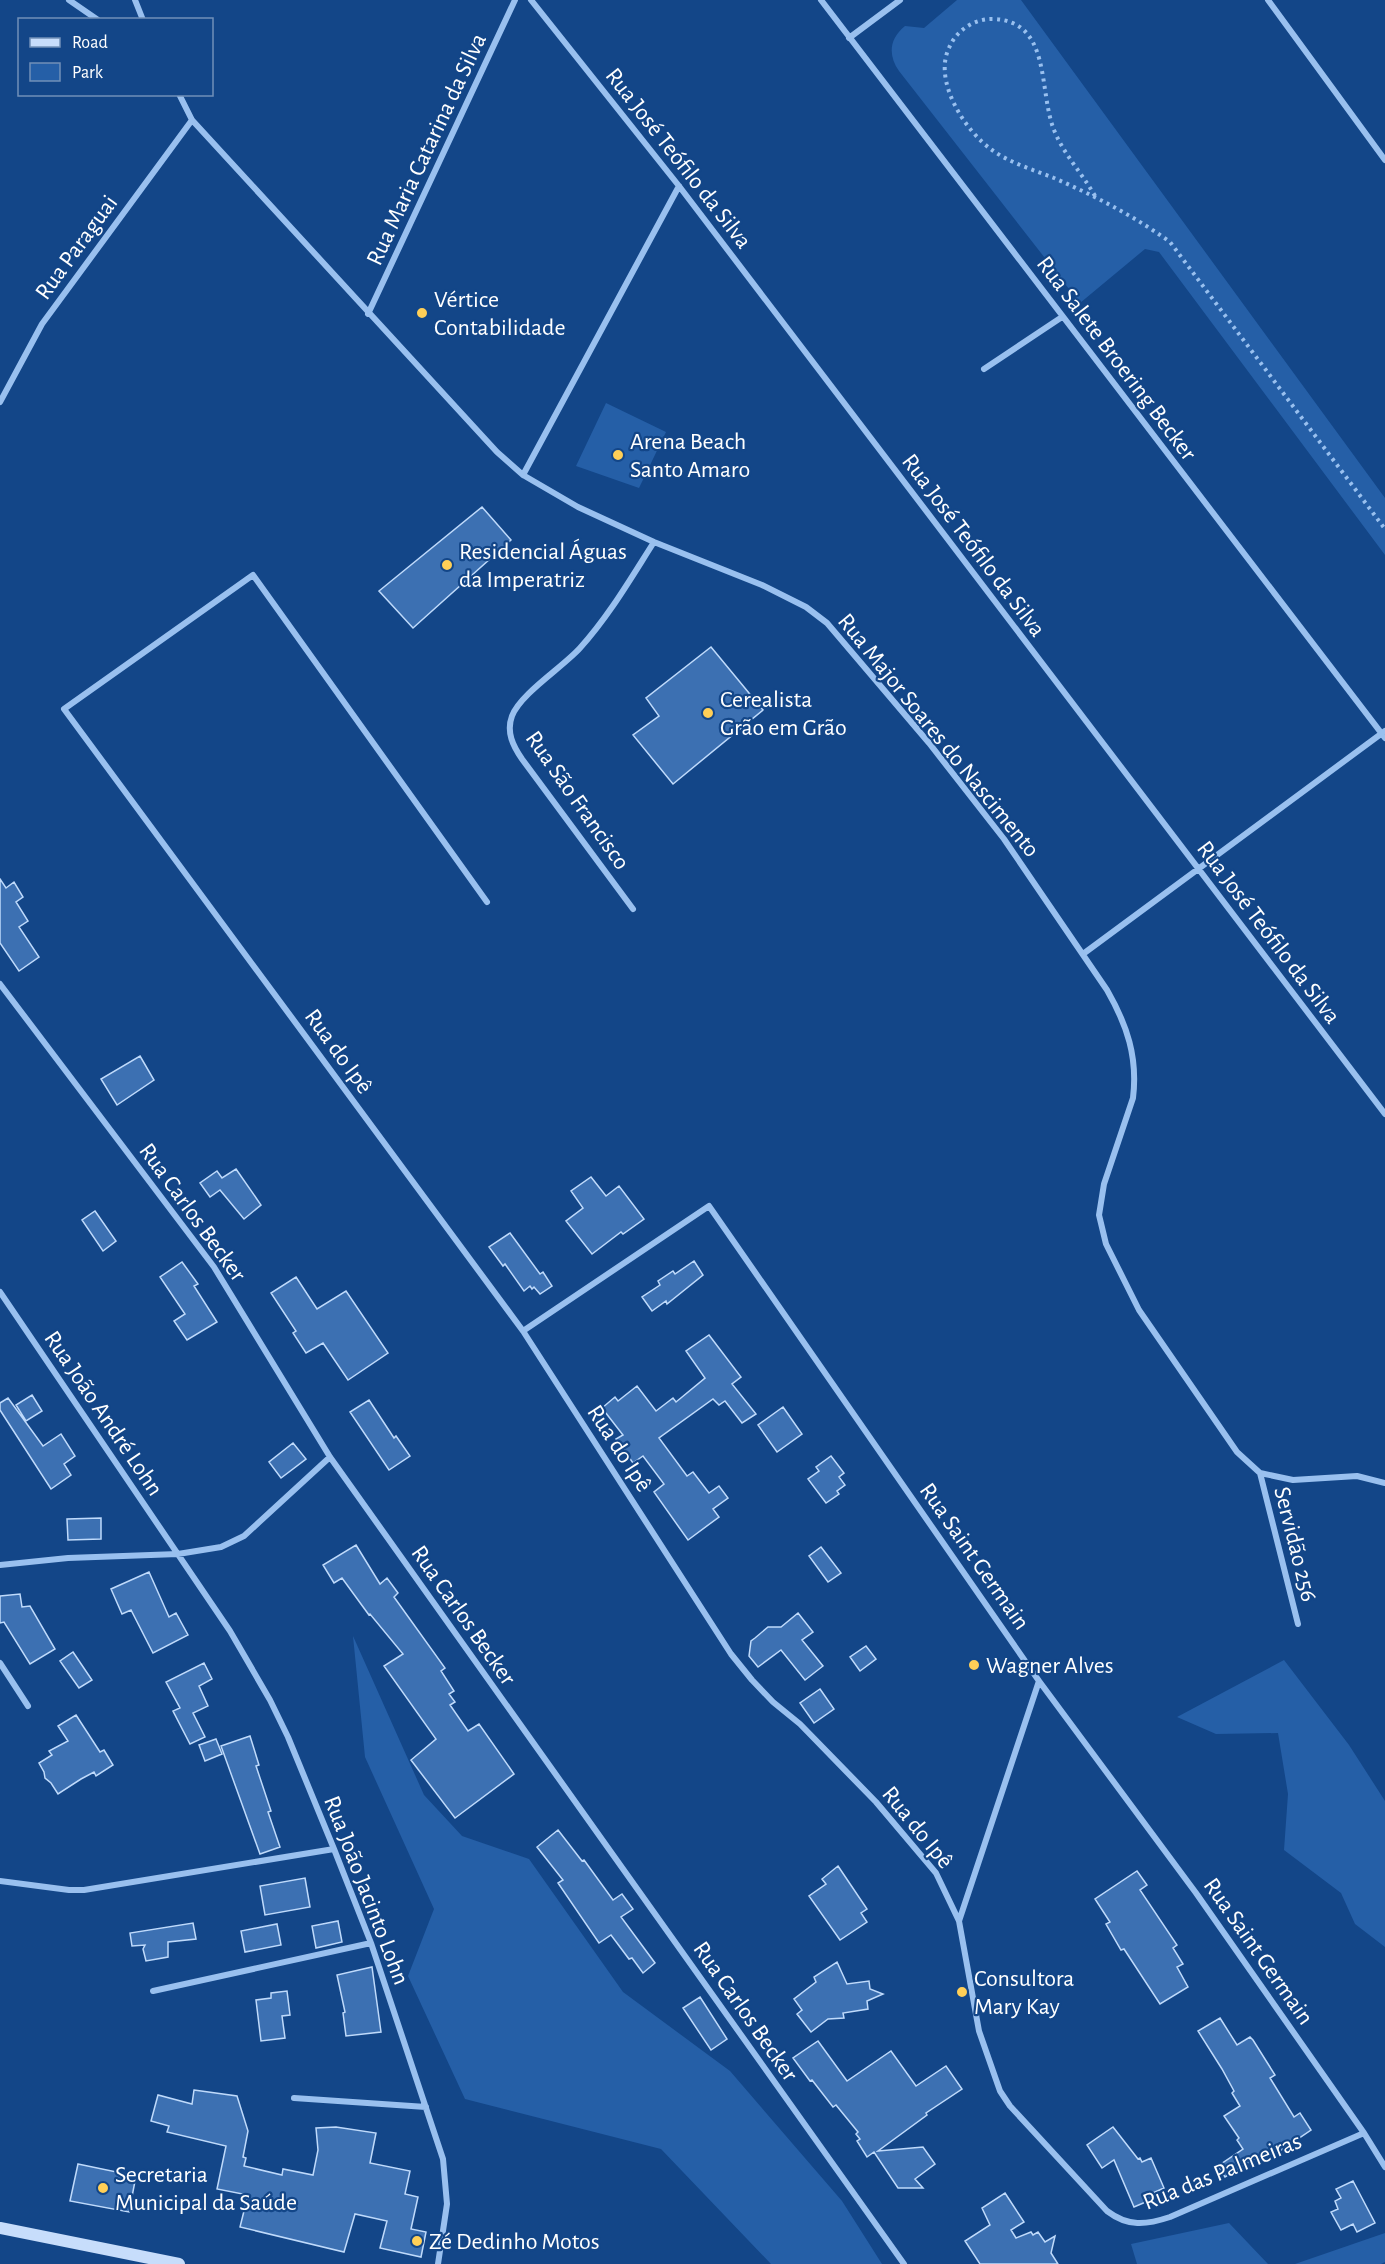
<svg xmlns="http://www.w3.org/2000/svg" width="1385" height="2264" viewBox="0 0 1385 2264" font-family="'Alegreya Sans',sans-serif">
	<rect width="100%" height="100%" fill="#134688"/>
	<path fill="#255fa7" d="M957,0h64l364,498v57l-226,-303 -14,-3 -65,54 -181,-232c-11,-16 -10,-32 6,-45l19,2z
		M606,403l60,29 -27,56 -63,-22z
		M353,1636l71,159 38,41 67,23 94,133 107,79 112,130 40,63h-111l-110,-115 -196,-50 -57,-123 26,-67 -69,-152z
		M1284,1660l65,85 36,56v146l-30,-23 -14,-31 -57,-43 4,-56 -10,-61 -62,1 -39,-17z
		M1229,2223l39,41h-131l-6,-20z
		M1385,2233v29l-4,2h-86z"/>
	<path fill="#3c70b2" stroke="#bfdafb" stroke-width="1.5" d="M482,507l29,33 -98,88 -34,-37z
		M711,647l52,63 -90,74 -40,-49 26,-19 -13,-18z
		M0,879l6,9 8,-6 9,15 -7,5 12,19 -9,6 20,30 -20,14 -19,-28z
		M140,1056l14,24 -37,25 -16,-26z
		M236,1169l25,36 -17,14 -24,-29 -10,7 -10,-14 17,-12 5,7z
		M591,1177l15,19 13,-10 25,33 -21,15 -2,-2 -29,22 -26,-33 17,-13 -12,-17z
		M95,1211l21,30 -13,10 -21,-31z
		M510,1233l30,41 3,-2 9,14 -12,8 -6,-7 -2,2 -2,-3 -6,5 -19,-27 -2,2 -14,-19z
		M694,1261l9,14 -36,29 -1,-3 -14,10 -10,-14 18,-12 -2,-4 15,-10 2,3z
		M182,1262l16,22 -4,2 23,36 -30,18 -13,-19 11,-7 -25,-37z
		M296,1277l21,32 29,-18 42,62 -40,27 -25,-37 -17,10 -13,-20 3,-2 -25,-38z
		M709,1335l32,42 -9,7 24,30 -14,9 -17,-22 -6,4 -6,-6 -54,39 28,38 6,-4 16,21 10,-7 9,12 -15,11 6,8 -31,23 -34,-48 10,-8 -21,-28 -10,7 -17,-24 7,-4 -21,-27 13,-11 3,4 19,-15 19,25 17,-13 3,4 29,-24 -19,-27z
		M32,1395l10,16 -16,10 -10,-16z
		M8,1398l35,48 18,-12 14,22 -11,8 7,11 -20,14 -51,-79v-7z
		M369,1400l25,38 2,-2 14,20 -21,14 -39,-58z
		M783,1407l19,27 -25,18 -19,-27z
		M293,1443l13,16 -25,19 -12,-16z
		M831,1456l13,17 -5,4 6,8 -8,6 2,3 -13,9 -18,-24 11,-8 -3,-4z
		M101,1518v21l-33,1 -1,-21z
		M356,1545l24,39 7,-6 11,15 -4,4 51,71 -4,3 13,20 -5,3 6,8 -5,3 18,26 11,-7 35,50 -59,44 -44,-58 25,-21 -52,-73 19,-12 -33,-40 -1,1 -27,-37 -8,5 -11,-18z
		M821,1547l20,26 -13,9 -19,-26z
		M149,1572l20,45 7,-4 12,22 -35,18 -22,-43 -9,4 -11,-25z
		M20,1594l2,13 8,-1 25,43 -25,15 -26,-42 -4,1v-27z
		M798,1613l15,19 -11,8 21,26 -18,14 -24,-30 -23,17 -9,-11 2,-15 4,-3 13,-11h13z
		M866,1646l10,13 -16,12 -10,-14z
		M73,1652l19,28 -13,8 -19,-27z
		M204,1663l8,16 -13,7 9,20 -15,7 12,24 -15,7 -17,-33 7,-3 -14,-26z
		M820,1689l14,20 -20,14 -14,-20z
		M76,1715l24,37 4,-2 9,15 -17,11 -2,-4 -13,7 -23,15 -7,-11 -6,-5 -1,-6 -5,-9 13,-8 -3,-4 19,-10 -10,-15z
		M250,1736l9,29 -3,1 15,45 -3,1 12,35 -20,7 -39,-108z
		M216,1739l6,15 -17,7 -6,-16z
		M558,1830l24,31 2,-1 29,40 9,-6 11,15 -12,8 34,46 -12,10 -11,-15 -3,1 -18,-24 -12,8 -41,-60 5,-3 -26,-33z
		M838,1866l29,43 -6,4 6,9 -27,18 -31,-44 17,-12 -4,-5z
		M1137,1871l10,14 -7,5 37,55 -4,3 10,16 -6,3 11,20 -28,17 -36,-55 -3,1 -15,-26 4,-2 -15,-23z
		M305,1878l5,29 -45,8 -5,-29z
		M338,1921l4,21 -26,6 -4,-22z
		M193,1923l3,16 -28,3v15l-22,4 -3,-12 2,-4 -13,1 -2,-13z
		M277,1924l4,21 -36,7 -4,-21z
		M837,1962l10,22 22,-3 1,8 13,5 -16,7 1,8 -25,4 1,5 -16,1 -17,13 -14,-18 5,-4 -8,-11 22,-17 -2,-5z
		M372,1967l9,65 -35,4 -3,-23 2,-1 -8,-37z
		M287,1991l3,24 -8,1 3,22 -24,3 -5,-41 15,-2v-5z
		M700,1997l27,42 -16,11 -28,-42z
		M1220,2018l17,27 13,-8 3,3 22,35 -5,3 24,39 6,-4 11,17 -31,21 -18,7 -2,-3 -35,22 -7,-11 25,-17 -6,-9 2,-2 -15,-22 16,-10 -8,-13 2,-2 -12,-22 -24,-38z
		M818,2041l29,40 44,-30 25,35 30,-20 16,23 -36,24 1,2 -49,36 45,-4 12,17 -20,15 8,9h-25l-24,-36 -7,5 -10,-16 3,-2 -4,-5 2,-2 -22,-27 -3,2 -21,-27 -2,1 -17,-23z
		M194,2090l43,6 11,35 -5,26 3,1 -2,8 38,9 1,-6 30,6 5,-25 -2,-22 20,-1 40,6 -6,30 40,8 -5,23 13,3 -7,32 15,3 -5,25 -41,-9 7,-27 -32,-7 -11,38 -104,-25 8,-32 -31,-6 9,-43 -59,-14 2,-6 -18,-5 7,-26 34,9z
		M1113,2127l25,32 2,-1 2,4 9,-4 13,30 -11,5 2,5 -21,9 -20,-47 -12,8 -15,-23z
		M78,2164l58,12 -7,36 -59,-11z
		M1353,2181l22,42 -18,9 -4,-8 -12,6 -10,-18 7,-3 -3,-8 6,-3 -5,-9z
		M1005,2193l19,29 -13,8 5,8 15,-6 2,3 5,-3 7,10 10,-6 -4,17 7,11h-78l-15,-23 25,-16 -8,-17z"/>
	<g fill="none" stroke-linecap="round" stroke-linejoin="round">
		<path stroke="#99c0ef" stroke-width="4" stroke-dasharray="3 4.5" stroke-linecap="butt" d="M1095,196c-13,-23 -31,-41 -41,-66 -16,-40 -2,-110 -62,-111 -19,0 -36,12 -43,29 -16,33 16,83 43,102 18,13 42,20 62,28 41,18 80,38 116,64l215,287"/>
		<path stroke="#99c0ef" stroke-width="6" d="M69,0l29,20
			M135,0l8,20
			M531,0l148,186 706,928
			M821,0l564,738
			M1268,0l117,160
			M849,38l51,-38
			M179,94l13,26 305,332 26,23 55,32 76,35 108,43 44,22 21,16 102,120 75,96 103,151c20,35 31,67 26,108l-29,86 -5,31 7,29 33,66 98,142 23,21 33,7 64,-4 28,7
			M368,314l147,-314
			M984,369l78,-52
			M0,402l42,-78 150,-204
			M523,475l156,-289
			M487,902l-234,-327 -189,134 459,622 208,323 21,26 21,22 27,22 76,78 60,71 23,48
			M633,909l-111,-150c-9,-13 -16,-27 -10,-43 8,-22 51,-49 68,-68 29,-32 51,-70 74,-106
			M1083,954l302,-223
			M0,984l214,283 116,190 574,807
			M0,1292l230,339 40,69 18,37 46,112 37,94 72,216 4,45 -9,60
			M523,1331l186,-125 330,475 157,212 168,240 21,34
			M1260,1473l38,151
			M0,1565l68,-7 110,-4 43,-7 23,-11 86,-79
			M0,1663l28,43
			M1039,1681l-80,240 20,110 21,60 10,15 97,105c21,16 39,14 63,6l194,-84
			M0,1881l69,9h15l250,-41
			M153,1991l218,-48
			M294,2098l132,9"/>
		<path stroke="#c7ddfb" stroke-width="12" d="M0,2228l179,36"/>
	</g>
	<g fill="#ffcf57" stroke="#134688" stroke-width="2">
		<circle cx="422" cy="313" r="6"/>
		<circle cx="618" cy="455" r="6"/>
		<circle cx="447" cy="565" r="6"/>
		<circle cx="708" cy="713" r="6"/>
		<circle cx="974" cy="1665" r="6"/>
		<circle cx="962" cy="1992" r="6"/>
		<circle cx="103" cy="2188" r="6"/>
		<circle cx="417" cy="2241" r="6"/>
	</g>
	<g text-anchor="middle" stroke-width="4.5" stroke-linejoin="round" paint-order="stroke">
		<g font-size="24" fill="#fff" stroke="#134688">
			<text transform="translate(426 149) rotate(-65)" y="8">Rua Maria Catarina da Silva</text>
			<text transform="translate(679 158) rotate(52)" y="8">Rua José Teófilo da Silva</text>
			<text transform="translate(76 247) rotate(-54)" y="8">Rua Paraguai</text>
			<text transform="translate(1117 358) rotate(53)" y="8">Rua Salete Broering Becker</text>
			<text transform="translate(974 545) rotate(53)" y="8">Rua José Teófilo da Silva</text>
			<text transform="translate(939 735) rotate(51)" y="8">Rua Major Soares do Nascimento</text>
			<text transform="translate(578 800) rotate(55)" y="8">Rua São Francisco</text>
			<text transform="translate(1269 932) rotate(53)" y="8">Rua José Teófilo da Silva</text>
			<text transform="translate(339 1051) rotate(54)" y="8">Rua do Ipê</text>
			<text transform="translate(193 1212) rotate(54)" y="8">Rua Carlos Becker</text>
			<text transform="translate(104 1413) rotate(56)" y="8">Rua João André Lohn</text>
			<text transform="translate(620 1448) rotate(57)" y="8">Rua do Ipê</text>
			<text transform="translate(1296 1544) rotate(76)" y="8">Servidão 256</text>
			<text transform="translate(975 1556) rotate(55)" y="8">Rua Saint Germain</text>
			<text transform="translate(464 1615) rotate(55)" y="8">Rua Carlos Becker</text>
			<text transform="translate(918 1827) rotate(51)" y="8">Rua do Ipê</text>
			<text transform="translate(367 1890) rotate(69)" y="8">Rua João Jacinto Lohn</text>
			<text transform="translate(1259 1951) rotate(55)" y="8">Rua Saint Germain</text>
			<text transform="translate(746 2011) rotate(55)" y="8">Rua Carlos Becker</text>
			<text transform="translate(1222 2171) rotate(-22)" y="8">Rua das Palmeiras</text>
		</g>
		<g font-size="24" fill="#fff" stroke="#134688" text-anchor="start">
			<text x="434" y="307">Vértice<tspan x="434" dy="28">Contabilidade</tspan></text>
			<text x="630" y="449">Arena Beach<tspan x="630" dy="28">Santo Amaro</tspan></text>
			<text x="459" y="559">Residencial Águas<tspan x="459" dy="28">da Imperatriz</tspan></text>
			<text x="720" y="707">Cerealista<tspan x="720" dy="28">Grão em Grão</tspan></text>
			<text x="986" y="1673">Wagner Alves</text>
			<text x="974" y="1986">Consultora<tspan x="974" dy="28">Mary Kay</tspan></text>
			<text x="115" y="2182">Secretaria<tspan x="115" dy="28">Municipal da Saúde</tspan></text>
			<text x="429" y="2249">Zé Dedinho Motos</text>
		</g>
	</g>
	<rect x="18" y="18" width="195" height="78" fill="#134688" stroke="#7190b8" stroke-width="1.5"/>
	<rect x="30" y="38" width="30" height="9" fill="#c7ddfb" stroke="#7190b8" stroke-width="1.5"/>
	<text x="72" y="48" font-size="18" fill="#ffffff">Road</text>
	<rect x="30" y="63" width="30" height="18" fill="#255fa7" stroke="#7190b8" stroke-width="1.5"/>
	<text x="72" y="78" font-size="18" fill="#ffffff">Park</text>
</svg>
